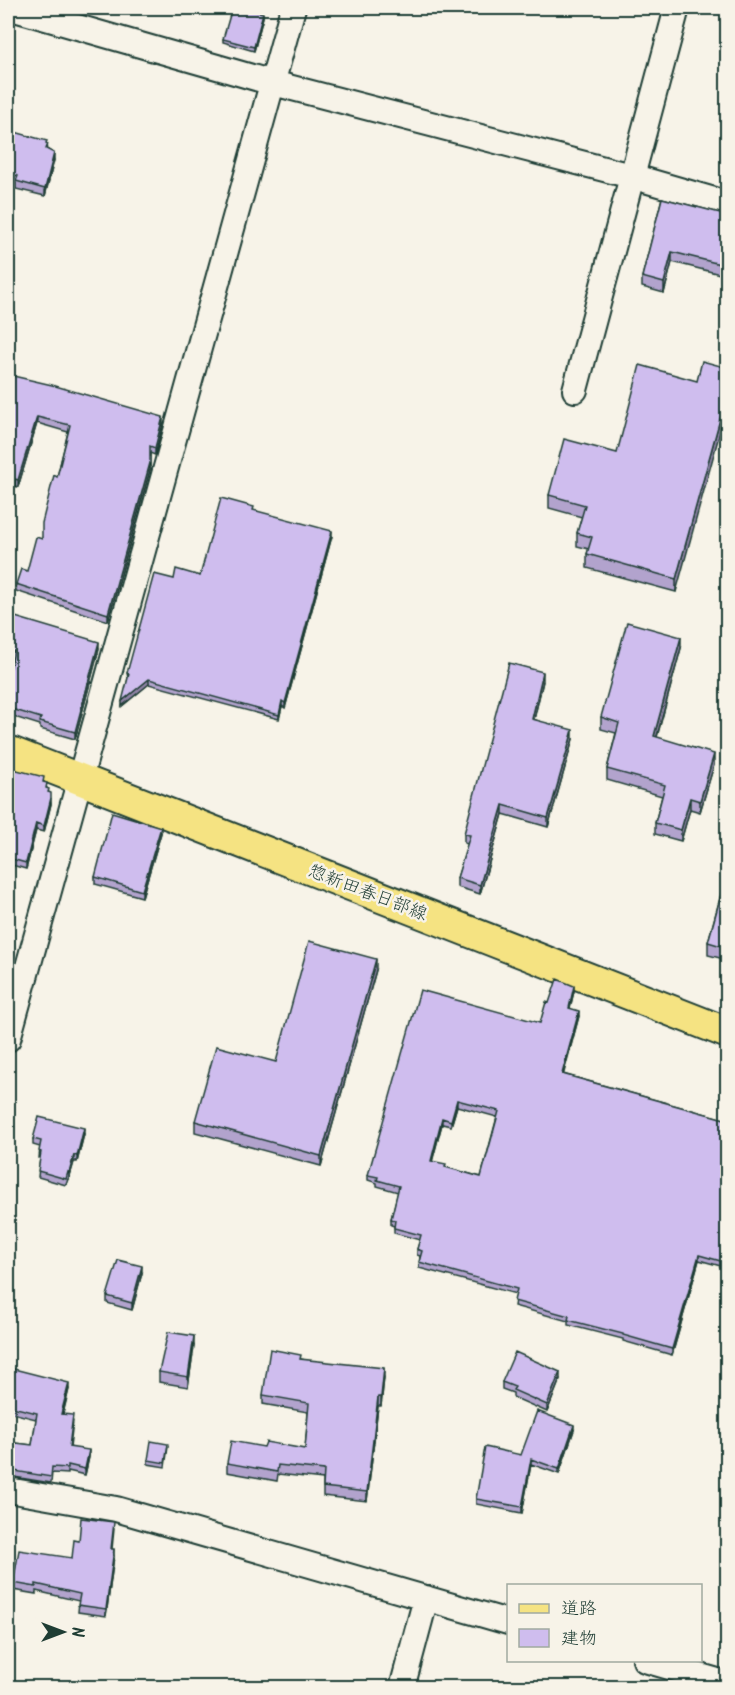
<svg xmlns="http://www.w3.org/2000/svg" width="735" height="1695" viewBox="0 0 735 1695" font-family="Kalam,'Klee One',sans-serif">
	<rect width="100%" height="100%" fill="#f7f3e8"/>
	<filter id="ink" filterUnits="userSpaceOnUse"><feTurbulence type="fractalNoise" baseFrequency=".0167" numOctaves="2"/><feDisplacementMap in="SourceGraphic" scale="12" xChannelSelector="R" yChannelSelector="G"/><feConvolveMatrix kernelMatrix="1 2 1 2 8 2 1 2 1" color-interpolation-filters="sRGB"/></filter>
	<g filter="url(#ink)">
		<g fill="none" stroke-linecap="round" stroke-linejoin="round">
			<defs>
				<path id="minor" d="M11,8l262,75 358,93 97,28
					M575,390l102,-382
					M8,1039l285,-1031
					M8,1490l108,19 392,113
					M645,1660l83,24
					M402,1688l24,-90"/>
				<path id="major" d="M8,751l720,282"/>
			</defs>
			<use href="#minor" stroke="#1f3d34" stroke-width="28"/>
			<use href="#major" stroke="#1f3d34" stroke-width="34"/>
			<use href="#minor" stroke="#f7f3e8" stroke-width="24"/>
			<use href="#major" stroke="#f5e382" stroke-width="30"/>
		</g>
		<path fill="#b2a3cd" stroke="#1f3d34" stroke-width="1.5" fill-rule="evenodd" d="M263,17l-9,34 -31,-9v-3z
			M8,128l3,3 36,13 1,6 6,10 -9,36 -29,-7v-6l-8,-2z
			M662,198l66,17v61l-56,-14 -8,31 -22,-6v-10z
			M697,381l-21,211 -89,-24v-14l2,-5 -12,-3v-13l5,-16 -33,-9v-13l68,-42z
			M8,383l155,41 -8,31 -5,-2v17l-42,151 -92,-30v-7l11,-13 15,-32 26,-107 -31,-9 -19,64 -3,-1 -6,20h-1z
			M254,511l78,25 -47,172 -3,-2 -3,13 -130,-35 -27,22 6,-28 -1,-5 47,-94 26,-3z
			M728,601v35l-7,-1v-14z
			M9,633l90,16 -24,90 -35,-10v-4l-32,-10v-35l4,-22h-2v-7l2,-10 -3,-1z
			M681,648l-24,89 57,28 -14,47 -10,-3 -9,32 -26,-7v-11l7,-27 -55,-16v-11l9,-36 -15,-4v-12z
			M543,681l-9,38 39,20 -25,88 -45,-13 -23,80 -23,-7v-9l11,-34 -4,-1v-9z
			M8,763l6,6 30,13 5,10 2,12 -7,28 -8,-2 -10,39 -18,-5z
			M161,833l-19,64 -47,-13v-7z
			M728,863v97l-20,-5v-13l19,-70z
			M376,970l-55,196 -126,-34v-11l81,-59z
			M574,991l-4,17 9,8 -16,58 165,46v148l-29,-8 -27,95 -49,-14v-2l-55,-14v-4l-54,-15 2,-12 -97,-26 1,-12 -3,-1v-6l3,-9 -26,-7v-7l-3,-1v-6l7,-27 -21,-6v-3l-9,-3v-5l172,-152 9,-20zM457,1106l40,11 -16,60 -36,-10 -13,-6 10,-37 9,2z
			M84,1134l-7,28h-3l-5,17h-1l-2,6 -28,-8 2,-19h-1l1,-11 -7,-2v-6z
			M142,1273l-10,37 -25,-7v-7z
			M194,1346l-6,41 -29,-5v-10z
			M301,1359l83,18 -3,29h-3l-11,95 -44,-5v-17l-45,-5 -1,7 -50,-9v-9l37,-16 41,2 3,-37 -45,-8v-9z
			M560,1379l-13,33 -34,-15v-4l-11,-4v-7z
			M8,1380l61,9 -6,25 10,7 -3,26 19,10 -4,18 -17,-4v3l-16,-1 -1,10 -43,-7v-34l24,3 4,-26 -28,-7z
			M574,1430l-15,44 -28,-10 -9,49 -46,-9v-5l45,-44z
			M168,1447l-3,20 -17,-3v-4z
			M114,1529l-2,20 2,7 -8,60 -28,-4 1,-11 -43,-10v3l-23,-4v-7l59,-25 7,-17z"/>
		<path fill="#9184a7" stroke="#1f3d34" stroke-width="1.5" d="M263,13v4l-9,34v-4z
			M54,153v7l-9,36v-7z
			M672,252v10l-8,31v-10z
			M728,390v13l-52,189v-13z
			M37,417v6l-19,64v-7z
			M163,417v7l-8,31v-7z
			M150,463v7l-42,151v-7z
			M15,479v7l-6,20v-7z
			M332,531v5l-47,172v-5z
			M681,637v11l-27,99v-11z
			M99,642v7l-24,90v-7z
			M543,672v9l-11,47v-9z
			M149,679v5l-27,22v-5z
			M282,701v5l-3,13v-4z
			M573,730v9l-25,88v-9z
			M714,754v11l-14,47v-11z
			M51,798v6l-7,28v-6z
			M690,798v11l-9,32v-11z
			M503,805v9l-23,80v-9z
			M36,823v7l-10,39v-6z
			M161,827v6l-19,64v-6z
			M376,959v11l-55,196v-10z
			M574,986v5l-5,22v-5z
			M579,1011v5l-17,64v-6z
			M457,1100v6l-6,20v-5z
			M442,1118v6l-11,42v-5z
			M84,1128v6l-7,28v-6z
			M74,1155v7l-5,17v-6z
			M699,1255v5l-27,95v-6z
			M142,1266v7l-10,37v-7z
			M194,1336v10l-6,41v-10z
			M384,1368v9l-3,29v-9z
			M560,1372v7l-13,33v-7z
			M69,1383v6l-8,31v-6z
			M378,1397v9l-11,95v-9z
			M574,1425v5l-15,44v-5z
			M89,1450v7l-4,18v-6z
			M531,1459v5l-9,49v-6z
			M114,1549v7l-8,60v-7z"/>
		<path fill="#cfbdee" stroke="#1f3d34" stroke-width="1.5" fill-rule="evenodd" d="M232,8h11l20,5 -9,34 -31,-8z
			M8,128l3,1v2l36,10 -1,2 2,1 -2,5 8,4 -9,36 -29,-8 2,-5 -10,-3z
			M662,198l66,17v51l-56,-14 -8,31 -22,-6z
			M702,361l26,7v22l-52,189 -89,-25 5,-17 -15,-4 8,-28 -36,-10 15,-56 53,14 23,-88 57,16z
			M9,375l43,10 111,32 -8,31 -5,-2v17l-42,151 -92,-30 5,-15 6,2 9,-34 6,2v-16l12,-48 3,2 13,-52 -33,-8 -19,63 -3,-1 -6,20h-1v-116z
			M221,498l33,9 -1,3 79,21 -47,172 -3,-2 -3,14 -130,-36 -27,22 7,-27 -2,-1 27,-99 20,5 2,-10 24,7z
			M726,601h2v22l-7,-2z
			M12,616l87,26 -24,90 -35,-10 1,-4 -33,-10v-28l6,-29h-4l4,-17 -5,-1z
			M627,622l54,15 -27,99 60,18 -14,47 -10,-3 -9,32 -26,-7 10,-38 -58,-16 12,-46 -18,-6z
			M509,663l34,9 -11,47 41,11 -25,88 -45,-13 -23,80 -23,-7 13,-43 -6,-1z
			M8,763l6,2 -1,4 31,8 -1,5 4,1 -1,5 3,1 -1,3 3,1v5l-7,28 -8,-3 -10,40 -18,-5z
			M112,812l49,15 -19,64 -47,-14z
			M728,870v78l-20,-6z
			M309,941l67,18 -55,197 -126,-35 21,-75 60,16z
			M557,979l17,7 -5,22 10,3 -17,63 166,46v143l-29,-8 -27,94 -49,-14v-1l-55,-14 1,-4 -55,-15 3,-12 -98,-27 3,-11 -5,-2 4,-14 -27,-7 1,-8 -4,-1 8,-33 -22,-6 1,-3 -10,-2 52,-185 120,33 6,-21 3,1zM457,1100l42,11 -18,66 -36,-10 1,-3 -15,-3 11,-43 9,3z
			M39,1117l45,11 -7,28 -3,-1 -5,18 -1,-1 -2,7 -28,-8 3,-19 -2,-1 2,-10 -8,-2z
			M118,1260l24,6 -10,37 -25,-7z
			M168,1332l26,4 -6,41 -29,-5z
			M270,1349l31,6 -1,4 84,9 -3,29h-3l-11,95 -44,-5 1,-17 -46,-5 -1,7 -50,-9 4,-22 33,6 2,-5 39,7 4,-46 -46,-8z
			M515,1352l45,20 -13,33 -34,-15 2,-3 -13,-5z
			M10,1368l59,15 -8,31 12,1 -4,32 20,3 -4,19 -17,-4v3l-16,-1 -1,10 -43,-7 1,-5h-1v-23l24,3 5,-32 -29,-7v-26z
			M537,1411l37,14 -15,44 -28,-10 -9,48 -46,-8 9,-52 36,8z
			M151,1441l17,3 -3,19 -17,-3z
			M81,1518l33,4 -3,27h3l-8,60 -28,-4 2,-11 -44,-10v3l-23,-4 6,-33 53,8 2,-18 5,1z"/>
	</g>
	<g text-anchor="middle" stroke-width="5" stroke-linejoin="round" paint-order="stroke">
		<g font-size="18" fill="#1f3d34" stroke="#f7f3e8">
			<text transform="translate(368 892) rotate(21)" y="6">惣新田春日部線</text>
		</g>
	</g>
	<rect width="735" height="1695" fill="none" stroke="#f7f3e8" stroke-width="30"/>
	<rect x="15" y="15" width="705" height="1665" fill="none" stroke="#1f3d34" stroke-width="2" filter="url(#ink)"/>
	<rect x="507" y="1584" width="195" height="78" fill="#f7f3e8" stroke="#a1aaa0" stroke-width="1.5"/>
	<rect x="519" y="1604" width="30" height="9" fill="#f5e382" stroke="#a1aaa0" stroke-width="1.5"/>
	<text x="561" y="1614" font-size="18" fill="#1f3d34">道路</text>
	<rect x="519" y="1629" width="30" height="18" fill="#cfbdee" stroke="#a1aaa0" stroke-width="1.5"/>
	<text x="561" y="1644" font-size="18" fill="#1f3d34">建物</text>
	<g transform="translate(63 1632) rotate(90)" stroke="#f7f3e8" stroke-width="4.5" paint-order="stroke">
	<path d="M0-4.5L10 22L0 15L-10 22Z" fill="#1f3d34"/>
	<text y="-9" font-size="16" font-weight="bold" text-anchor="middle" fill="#1f3d34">N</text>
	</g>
</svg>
